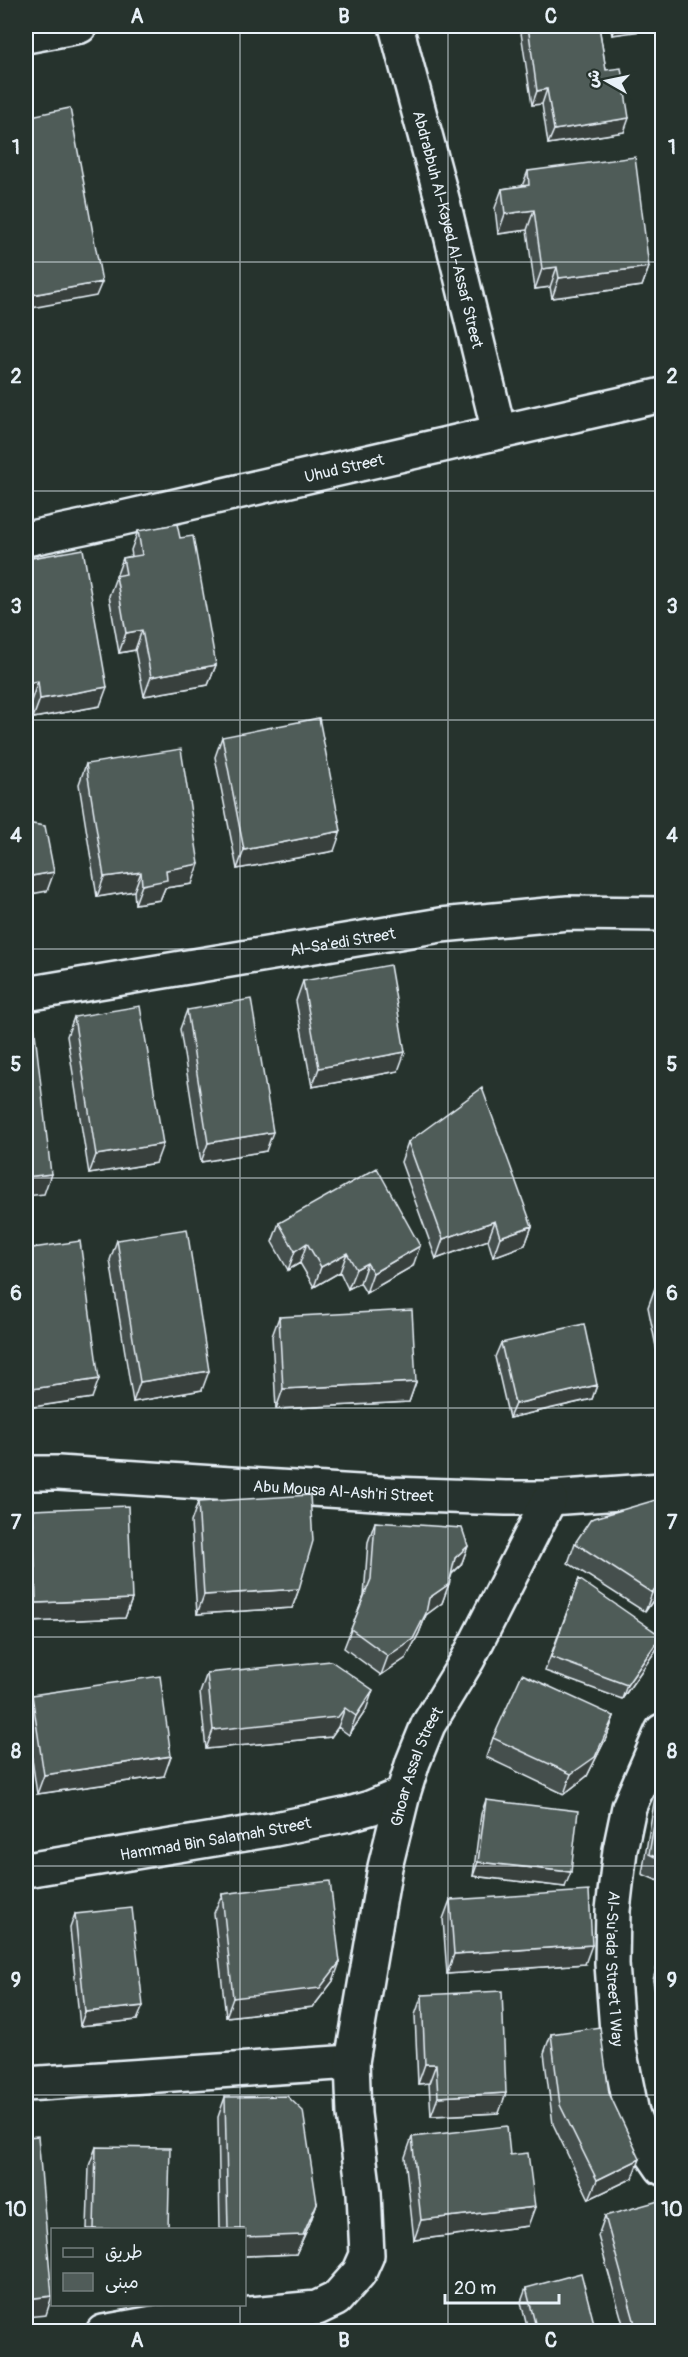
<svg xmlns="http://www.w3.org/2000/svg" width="688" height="2357" viewBox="0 0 688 2357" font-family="Pangolin,'Playpen Sans Arabic',sans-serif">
	<rect width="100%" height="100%" fill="#26332d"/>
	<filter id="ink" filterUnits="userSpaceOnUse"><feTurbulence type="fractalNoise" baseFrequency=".0167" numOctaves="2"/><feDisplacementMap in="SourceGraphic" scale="12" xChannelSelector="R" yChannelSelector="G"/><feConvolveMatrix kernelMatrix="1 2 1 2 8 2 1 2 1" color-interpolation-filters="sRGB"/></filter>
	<g filter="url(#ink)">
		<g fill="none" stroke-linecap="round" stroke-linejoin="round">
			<defs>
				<g id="minor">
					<path id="s1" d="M396,26l48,180 55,226"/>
					<path d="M26,36l54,-10"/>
					<path id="s2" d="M26,539l62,-13 574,-131"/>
					<path id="s3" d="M26,994l415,-69 127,-12 94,1"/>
					<path id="s4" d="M26,1473h32l333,21 115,4h44l112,-8"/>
					<path id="s5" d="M662,1731l-33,76 -9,43 -7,60 -1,54 6,80 14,69 10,26 20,29"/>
					<path id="s6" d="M26,1870l249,-41 74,-15 21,-6 33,-14"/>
					<path d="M26,2084l326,-22"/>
					<path id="s7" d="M103,2332l50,-9 164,-15 19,-9 23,-26 8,-18 -3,-62 -10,-79 -2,-52 33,-195 18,-73 10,-32 15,-37 40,-66 82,-161"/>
				</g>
			</defs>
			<use href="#minor" stroke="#e8f1f8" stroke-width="38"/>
			<use href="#minor" stroke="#26332d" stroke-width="33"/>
		</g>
		<path fill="#454f4d" stroke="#e8f1f8" stroke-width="1.5" d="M520,26h79l7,44 18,62 -76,12 -6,-40 -10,1z
			M610,26h53l-51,9z
			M528,171l121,96 -7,19 -90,12 -2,-11 -15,2 -8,-59 -29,4 -3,-26 7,-19 20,-3z
			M138,531l42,7 36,127 -8,20 -64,11 -9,-46 -16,3 -10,-57 14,-38 9,-2 -1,-6z
			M26,559l74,147 -67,12 -2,-17z
			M222,737l112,114 -97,18 -22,-112z
			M86,764l106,120 -27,4 -5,12 -25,4 -1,-13 -37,6 -18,-113z
			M303,981l95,90 -86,16 -16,-86z
			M187,1010l79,141 -65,11 -21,-133z
			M74,1017l82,146 -67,11 -22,-138z
			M408,1142l124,84 -7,19 -32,12 -5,-17 -52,19 -35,-97z
			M279,1223l134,43 -47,27 -6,-10 -12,6 -8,-17 -26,15 -14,-24 -12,7 -16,-28z
			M117,1240l85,150 -69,12 -23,-142z
			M26,1249l66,149 -66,10z
			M663,1286v95l-15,-74 7,-19z
			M279,1317l137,65 -7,20 -133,7 -4,-73z
			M501,1343l96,42 -5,14 -83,19 -14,-61z
			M663,1500v86l-18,26 -77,-49 7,-20z
			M198,1502l101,87 -7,19 -95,6 -6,-92z
			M33,1510l99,89 -7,19 -96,4 -3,-93z
			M375,1522l93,24 -7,19 -9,9 -10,29 -16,12 -7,18 -13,25 -25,17 -37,-27 20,-52 4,-54z
			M579,1579l77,71 -34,49 -77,-28z
			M207,1673l159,37 -17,25 -11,-8 -7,10 -125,12 -6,-56z
			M32,1695l132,81 -127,18 -11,-76v-5z
			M614,1716l-7,20 -20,40 -23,18 -78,-37 7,-19z
			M662,1778h1v105l-21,-9 13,-77z
			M486,1800l79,87 -92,-11 8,-62z
			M222,1894l111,87 -20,26 -87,10 -12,-104z
			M450,1900l135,64 -138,10 -4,-55z
			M75,1914l62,106 -57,6 -10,-98z
			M663,1945v95l-10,-60z
			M422,1995l77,118 -68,3 -2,-33 -11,1 -3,-69z
			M551,2034l58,59 24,85 -44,21 -36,-75 -9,-71z
			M225,2097l92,106 -7,20 -14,31 -52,2v-27h-24l-2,-112z
			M412,2137l98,18 18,71 -114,14 -9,-83z
			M96,2147l72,82h-81l2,-63z
			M605,2216l58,115h-38l-27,-95z
			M526,2288l70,43h-68l-7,-29z"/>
		<path fill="#38403e" stroke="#e8f1f8" stroke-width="1.5" d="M628,26h35v2l-51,7 2,-7z
			M547,89l-5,15 -10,1 5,-14z
			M629,118l-5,14 -76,12 6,-14z
			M534,210l-7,20 -29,4 7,-20z
			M557,267l-7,20 -15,2 7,-20z
			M649,267l-7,19 -90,12 7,-20z
			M102,282l-6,14 -70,13v-13z
			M142,630l-7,20 -16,3 7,-20z
			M216,665l-8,20 -64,11 7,-19z
			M38,681l-7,20 -5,1v-19z
			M107,687l-7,19 -67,12 7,-19z
			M341,831l-7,20 -97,18 7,-19z
			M199,864l-7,20 -27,4 -5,12 -25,4 7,-19 24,-15z
			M54,872l-7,19 -21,4v-18z
			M141,872l-7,19 -37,6 7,-20z
			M405,1052l-7,19 -86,16 7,-19z
			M273,1132l-7,19 -65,11 7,-19z
			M163,1144l-7,19 -67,11 7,-19z
			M51,1174l-7,20 -18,2v-19z
			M495,1221l-7,19 -52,19 7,-20z
			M532,1226l-7,19 -32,12 7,-20z
			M307,1243l-7,20 -12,7 7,-19z
			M420,1246l-7,20 -47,27 7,-20z
			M347,1253l-7,19 -26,15 7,-20z
			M367,1263l-7,20 -12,6 8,-20z
			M209,1371l-7,19 -69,12 7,-20z
			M99,1379l-7,19 -66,10 6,-19z
			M416,1382l-7,20 -133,7 7,-20z
			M597,1385l-5,14 -83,19 6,-14z
			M468,1546l-7,19 -13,12 7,-19z
			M663,1577v9l-18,26 7,-19z
			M449,1584l-7,19 -16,12 -7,18 -13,25 -25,17 7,-19 41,-58z
			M299,1589l-7,19 -95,6 7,-19z
			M132,1599l-7,19 -96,4 7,-19z
			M661,1636l-5,14 -34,49 5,-14z
			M373,1690l-7,20 -17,25 7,-19z
			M345,1708l-7,19 -7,10 -125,12 7,-19z
			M614,1716l-7,20 -20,40 -23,18 7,-20z
			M171,1756l-7,20 -127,18 7,-19z
			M478,1862l93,10 -6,15 -92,-11z
			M592,1945l-7,19 -138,10 7,-20z
			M340,1962l-7,19 -20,26 -87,10 7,-19z
			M143,2006l-6,14 -57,6 5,-14z
			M425,2064h11l-7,19 -11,1z
			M506,2093l-7,20 -68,3 7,-19z
			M640,2159l-7,19 -44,21 8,-19z
			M317,2203l-7,20 -14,31 -52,2v-19z
			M535,2207l-7,19 -114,14 7,-20z
			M52,2296l-6,19 -20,2v-18z"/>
		<path fill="#505c59" stroke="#e8f1f8" stroke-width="1.5" d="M528,26h71l7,44 15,-2 8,50 -75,12 -7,-41 -10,2z
			M614,26h14l-14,2z
			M70,108l32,174 -76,14v-179z
			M635,157l14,110 -90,11 -2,-11 -15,2 -8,-59 -29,4 -3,-25 27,-4 -1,-14z
			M177,524l3,14 13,-2 23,129 -65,12 -9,-47 -16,3 -10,-57 10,-2 -3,-16 19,-3 -4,-24z
			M83,549l24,138 -67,12 -2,-18 -12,2v-124z
			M319,718l22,113 -97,19 -22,-113z
			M181,749l18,115 -33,6 1,10 -25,5 -1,-13 -37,5 -18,-113z
			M26,823l19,3 9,46 -28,5z
			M390,965l15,87 -86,16 -16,-87z
			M251,999l22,133 -65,11 -21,-133z
			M140,1006l23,138 -67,11 -22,-138z
			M34,1024l17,150 -25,3v-150z
			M482,1088l50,138 -32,11 -5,-16 -52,18 -35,-97z
			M377,1168l43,78 -47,27 -6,-10 -11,6 -9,-16 -26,14 -14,-24 -12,8 -16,-28z
			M187,1229l22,142 -69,11 -23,-142z
			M80,1241l19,138 -67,10 -6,-46v-94z
			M663,1286v40l-8,-38z
			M412,1310l4,72 -133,7 -4,-72z
			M584,1324l13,61 -82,19 -14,-61z
			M310,1495l3,46 -14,48 -95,6 -6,-93z
			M659,1499l4,1v77l-11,16 -77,-50 16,-24z
			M128,1506l4,93 -96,4 -3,-93z
			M375,1522l87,6 6,18 -13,12 -6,26 -20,14 -3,15 -13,26 -25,17 -37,-27 20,-50z
			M579,1579l82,57 -34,49 -76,-28z
			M331,1661l42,29 -17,26 -11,-8 -7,9 -125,13 -6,-57z
			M522,1674l92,42 -19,41 -24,17 -78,-36z
			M160,1676l11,80 -127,19 -12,-80z
			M662,1778h1v83l-14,-7z
			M486,1800l92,11 -7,61 -93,-10z
			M330,1881l10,81 -20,26 -87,10 -11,-104z
			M589,1891l3,54 -138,9 -4,-54z
			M132,1908l11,98 -58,6 -10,-98z
			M663,1953v21l-2,-13z
			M502,1991l4,102 -68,4 -2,-33h-11l-3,-69z
			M600,2027l9,66 31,66 -43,21 -37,-75 -9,-71z
			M287,2096l16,15 14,92 -14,32 -59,2v-8h-16l-3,-132z
			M507,2126l3,29 18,-2 7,54 -114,13 -9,-83z
			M38,2136l14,160 -26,3v-162z
			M96,2147l74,1 -2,81h-74z
			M662,2200l1,131h-26l-32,-115z
			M581,2273l15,58h-59l-11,-43z"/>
	</g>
	<path fill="none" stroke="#e8f1f8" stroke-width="1.5" stroke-opacity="0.55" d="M240,26v2204M448,26v2306M26,262h636M26,491h636M26,720h636M26,949h636M26,1178h636M26,1408h636M26,1637h636M26,1866h636M26,2095h636M240,2304v28"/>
	<g text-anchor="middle" stroke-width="4.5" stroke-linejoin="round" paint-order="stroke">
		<g font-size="16" fill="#e8f1f8" stroke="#26332d">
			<text dy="6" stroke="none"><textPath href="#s1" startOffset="210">Abdrabbuh Al-Kayed Al-Assaf Street</textPath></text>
			<text dy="6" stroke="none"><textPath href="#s2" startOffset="326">Uhud Street</textPath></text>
			<text dy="6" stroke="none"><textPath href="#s3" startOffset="321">Al-Sa'edi Street</textPath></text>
			<text dy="6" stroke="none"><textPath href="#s4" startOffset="318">Abu Mousa Al-Ash'ri Street</textPath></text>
			<text dy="6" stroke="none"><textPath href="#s7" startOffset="788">Ghoar Assal Street</textPath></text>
			<text dy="6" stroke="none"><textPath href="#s6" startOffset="192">Hammad Bin Salamah Street</textPath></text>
			<text dy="6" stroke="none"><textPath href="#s5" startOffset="246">Al-Su'ada' Street 1 Way</textPath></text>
		</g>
	</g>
	<rect width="688" height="2357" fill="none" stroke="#26332d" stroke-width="66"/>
	<rect x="51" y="2228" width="195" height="78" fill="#26332d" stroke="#747f7e" stroke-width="1.5"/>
	<rect x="63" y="2248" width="30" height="9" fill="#26332d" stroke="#747f7e" stroke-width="1.5"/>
	<text x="105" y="2258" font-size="18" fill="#e8f1f8">طريق</text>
	<rect x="63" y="2273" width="30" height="18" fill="#505c59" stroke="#747f7e" stroke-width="1.5"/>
	<text x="105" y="2288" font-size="18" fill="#e8f1f8">مبنى</text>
	<g transform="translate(607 81) rotate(279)" stroke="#26332d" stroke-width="4.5" paint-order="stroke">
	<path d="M0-4.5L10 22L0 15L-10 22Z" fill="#e8f1f8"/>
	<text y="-9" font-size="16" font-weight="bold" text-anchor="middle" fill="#e8f1f8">ش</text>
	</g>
	<path d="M445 2294v9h114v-9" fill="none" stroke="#e8f1f8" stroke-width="3"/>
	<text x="454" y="2294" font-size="18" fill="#e8f1f8" stroke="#26332d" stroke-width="4.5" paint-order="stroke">20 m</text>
	<rect x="33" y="33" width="622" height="2291" fill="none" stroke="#e8f1f8" stroke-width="2"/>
	<g font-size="20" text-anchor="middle" font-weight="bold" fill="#e8f1f8">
		<text x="137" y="23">A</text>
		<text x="344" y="23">B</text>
		<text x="551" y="23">C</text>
		<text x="16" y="154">1</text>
		<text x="672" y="154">1</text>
		<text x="16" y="383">2</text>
		<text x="672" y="383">2</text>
		<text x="16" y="613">3</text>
		<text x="672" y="613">3</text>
		<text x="16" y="842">4</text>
		<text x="672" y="842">4</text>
		<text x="16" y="1071">5</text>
		<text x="672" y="1071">5</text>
		<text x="16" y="1300">6</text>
		<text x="672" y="1300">6</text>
		<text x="16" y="1529">7</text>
		<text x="672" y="1529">7</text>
		<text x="16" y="1758">8</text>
		<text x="672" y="1758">8</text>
		<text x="16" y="1987">9</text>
		<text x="672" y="1987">9</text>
		<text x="16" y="2216">10</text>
		<text x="672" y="2216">10</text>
		<text x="137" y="2347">A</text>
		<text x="344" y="2347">B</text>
		<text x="551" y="2347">C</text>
	</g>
</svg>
